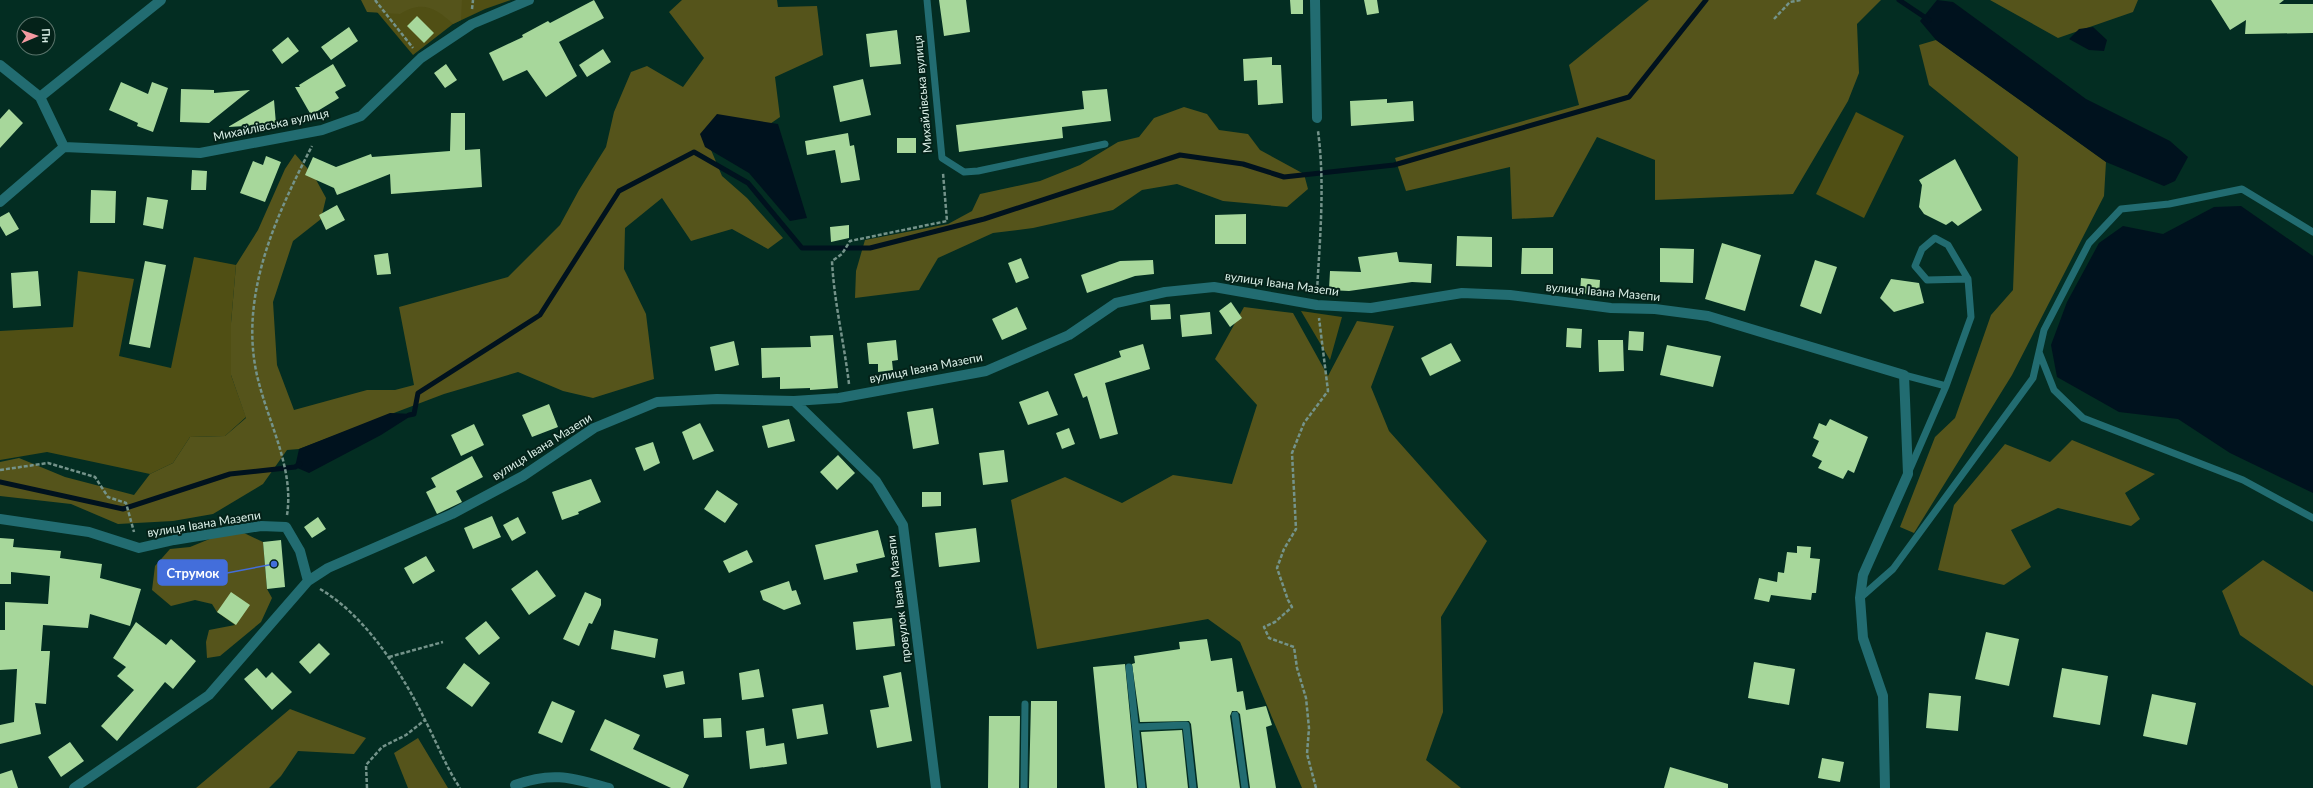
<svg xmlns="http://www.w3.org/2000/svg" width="2313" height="788" viewBox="0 0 2313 788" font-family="Lato,sans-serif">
	<rect width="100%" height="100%" fill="#032d22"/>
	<path fill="#504f14" d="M367,0h144l-26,9 -32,15 -40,31z
		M1856,112l48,24 -40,82 -48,-24z
		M194,257l42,8 -5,58v52l15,42 -21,19 -35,1 -17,26 -23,11 -103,-22 -47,8v-129l73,-4 5,-56 56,8 -15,77 52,12z
		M1301,311l41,6 -12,43z"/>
	<path fill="#55541b" d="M361,0h101l-1,20 -8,4c-17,-16 -31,-24 -53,-10l-33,-2z
		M682,0h95l1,7 39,-1 6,49 -48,22 5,40 -20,14 -54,7 16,38 25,22 36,40 -15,11 -36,-20 -41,12 -29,-43 -37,30 -1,41 22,45 8,65 -61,19 -30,-7 -45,-19 -74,22 -145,55 -12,1 -24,34 -50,30 -40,7 -55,3 -47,-20 -71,-8v-34l19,-4 46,19 69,18 16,-21 23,-11 17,-26 35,-1 21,-18 -15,-43v-52l5,-58 22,-35 27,-61 10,-15 19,22 12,22 -5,21 -28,22 -20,61 4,63 17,45 73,-20h28l19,-5 -15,-78 109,-30 52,-52 19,-35 27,-43 8,-35 17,-40 16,-6 36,21 21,-29 -35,-46z
		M1649,0h232l-24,24 2,49 -11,28 -55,93 -138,6v-40l-58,-23 -44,80 -41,2 -2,-52 -104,24 -11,-33 184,-53 -10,-40z
		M1990,0h148l-5,12 -75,26z
		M1936,40l170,122 -2,34 -92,179 -98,158 -14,-6 35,-90 20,-19 36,-103 22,-25 5,-133 -89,-72 -10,-40z
		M1184,107l23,7 12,16 29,4 12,16 44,24 4,15 -21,18 -64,-6 -46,-17 -35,6 -29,20 -80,18 -40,5 -55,25 -19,32 -64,8 1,-27 9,-31 83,-16 24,-13 8,-17 60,-13 40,-16 38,-23 21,-5 15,-19z
		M1244,307l49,6 35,63 29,-55 37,5 -23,61 18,44 98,110 -46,76 2,95 -17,48 35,28h-159l-62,-146 -32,-23 -171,30 -26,-149 54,-23 57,26 51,-28 59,9 25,-79 -42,-46z
		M2072,440l83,34 -30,19 15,26 -9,7 -73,-18 -47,22 20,37 -27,18 -66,-15 16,-65 51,-61 45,18z
		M244,533l19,9 4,47 5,9 -11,24 -41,34 -13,2 -1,-16 3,-12 26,-5 -18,-13 -5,-8 -17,-4 -24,6 -19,-16 3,-24 15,-17 20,-2 22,-9z
		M2263,560l50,32v94l-73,-51 -18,-44z
		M290,709l76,29 -12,16 -56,-3 -17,25 -12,12h-73z
		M418,738l30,50h-40l-14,-35z"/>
	<path fill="#00121e" d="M1937,0l16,2 133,97 84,42 18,16 -13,24 -11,5 -58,-24 -170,-122 -16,-19z
		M2093,27l14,13 -3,11 -15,-1 -20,-11 10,-10z
		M717,114l61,10 29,94 -17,3 -41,-48 -44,-26 -5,-13z
		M2241,206l72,50v237l-83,-40 -52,-34 -59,-7 -62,-35 -6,-32 16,-43 32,-59 24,-17 40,8 51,-27z
		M390,413l24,1 -33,21 -72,38 -14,-6 4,-18z"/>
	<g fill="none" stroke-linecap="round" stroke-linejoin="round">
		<path stroke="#00121e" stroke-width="5" d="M1899,0l30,20
			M409,415l5,-1 4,-21 122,-78 79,-124 75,-39 54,31 54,65h68l114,-29 196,-64 63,9 41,13 110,-12 235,-68 77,-97
			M0,482l123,27 107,-35 65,-7 5,-3"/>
	</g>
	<path fill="#a7d79b" d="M594,0l10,18 -45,24 18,34 -31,21 -19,-27 -24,11 -14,-28 34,-16 -1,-2 26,-14 2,2z
		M939,0h27l4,32 -26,4z
		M1290,0h13v14h-12z
		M1364,0h13l2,13 -12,2z
		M2211,0h73l-5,4h34v29l-68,1 1,-14 -16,10z
		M417,16l17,17 -10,10 -17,-17z
		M349,27l9,14 -27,19 -10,-13z
		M897,30l4,34 -31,3 -4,-33z
		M288,37l11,14 -17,13 -10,-14z
		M603,49l8,13 -24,15 -8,-12z
		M1272,57v8h9l2,38 -25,2 -1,-25 -13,1 -1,-22z
		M333,64l13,22 -11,6 4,6 -28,17 -16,-28h5l-1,-2z
		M446,64l11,16 -12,8 -11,-15z
		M863,79l8,36 -31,7 -7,-36z
		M121,82l27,12 4,-12 16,6 -15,44 -16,-6 1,-3 -29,-13z
		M181,89l33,1v3l36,-3 -41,33 -29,-1z
		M1107,89l4,32 -49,6 1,11 -104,14 -3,-27 128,-16 -2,-18z
		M1387,99v4l26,-2 1,20 -63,5 -1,-25z
		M274,100l2,24 -48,3z
		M9,109l14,14 -23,25v-29z
		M451,113h14v37l15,-1 2,38 -91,7 -1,-20 -53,21 -3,-7 -29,-13 8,-18 23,10 35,-13 1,3 78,-6z
		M848,133l2,13 4,-1 6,35 -19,3 -6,-33 -28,5 -2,-14z
		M897,138h19v15h-19z
		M266,156l15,6 -16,40 -25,-9 13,-32 10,4z
		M1955,159l27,51 -24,16 -6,-5 -6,4 -22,-11 -5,-7 3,-22 -3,-5z
		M192,170l15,1 -1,19h-15z
		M91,190l25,1 -1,32h-25z
		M147,197l21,3 -5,29 -20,-4z
		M337,205l8,15 -19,10 -7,-15z
		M9,212l10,17 -13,7 -6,-10v-9z
		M1246,214v30h-31v-29z
		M849,225v13l-18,4 -1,-15z
		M1457,236l35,1v30l-36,-1z
		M1722,243l39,12 -16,56 -40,-12z
		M1522,248h31v26h-32z
		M1660,248l34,1 -1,34 -33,-1z
		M1397,252l2,10 33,2 -1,19 -19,-1 -63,9 -20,-1 1,-19 31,1 -3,-15z
		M388,253l3,21 -14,1 -3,-20z
		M1021,258l8,20 -13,5 -8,-20z
		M1153,260l1,14 -19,2 -48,17 -6,-18 39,-14z
		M1815,260l22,7 -16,47 -21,-8z
		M145,261l21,4 -16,83 -21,-4z
		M38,271l3,35 -28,2 -2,-35z
		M1581,278l19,2 -1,15 -19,-2z
		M1891,279l28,4 5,20 -30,9 -14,-14z
		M1231,302l11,16 -12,9 -11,-16z
		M1170,304l1,15 -20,1 -1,-15z
		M1017,307l10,22 -25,11 -10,-21z
		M1210,312l2,22 -30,3 -2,-22z
		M1567,328l15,1 -1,19 -15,-1z
		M1629,331l15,1 -1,19 -15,-1z
		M833,335l5,53 -28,2v-2l-30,1v-12l-18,1 -1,-30 50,-1 -1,-11z
		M896,340l2,20 -6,1 1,9 -15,2v-8h-9l-2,-21z
		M1598,340h25l1,31 -25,1z
		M734,341l5,24 -24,6 -5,-24z
		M1451,343l10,18 -31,15 -9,-18z
		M1143,344l7,25 -45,14 13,51 -18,5 -13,-43 -4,2 -9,-24 47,-17 -2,-6z
		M1667,345l54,11 -8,31 -53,-12z
		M1048,391l10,24 -30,10 -9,-23z
		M549,404l9,23 -26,10 -10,-22z
		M933,408l6,36 -26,5 -6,-37z
		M789,419l6,22 -27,7 -6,-22z
		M1830,419l38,18 -14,36 -6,-3 -5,9 -25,-11 4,-7 -10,-5 7,-15 -6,-3 6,-15 7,3z
		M700,423l14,28 -21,9 -11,-28z
		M474,424l10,21 -23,11 -10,-21z
		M1069,428l6,16 -13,5 -6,-16z
		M653,442l7,21 -16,8 -9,-23z
		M1004,450l4,32 -25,3 -4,-32z
		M838,455l17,18 -18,17 -17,-18z
		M472,456l11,21 -27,14 6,11 -25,12 -11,-22 10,-5 -5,-9z
		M591,479l10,23 -23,10 1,2 -17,6 -10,-28z
		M717,490l21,14 -13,19 -21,-14z
		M922,492h19v14l-19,1z
		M492,516l9,21 -28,12 -9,-21z
		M318,517l8,12 -14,9 -8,-11z
		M518,517l8,16 -14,8 -9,-16z
		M976,528l4,34 -41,5 -4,-34z
		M878,530l7,27 -29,7 2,8 -34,8 -9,-35z
		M0,538l14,1 -1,8 48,4 -1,7 42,6 -2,14 41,11 -11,37 -40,-12 -2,14 -45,-3 -2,26h9l-4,53 -11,-1 6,31 -41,10v-19l14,-3 3,-53 -17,1v-40h5v-28l43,2 2,-28 -39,-4v12h-11z
		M281,540l4,47 -18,2 -4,-47z
		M1797,546l14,1 -1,11 10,1 -4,34h-4l-1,7 -40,-5 -2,7 -15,-3 5,-21 18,4 1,-10 6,1 3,-21 10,1z
		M747,550l6,12 -24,11 -6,-12z
		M426,556l9,15 -22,13 -9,-16z
		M537,570l19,26 -27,19 -18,-26z
		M789,581l3,10 4,-1 5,14 -17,6 -21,-10 -3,-9z
		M231,592l19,13 -14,20 -19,-13z
		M585,592l16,7v6l-9,19 -3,-1 -10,23 -16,-7z
		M892,618l3,28 -39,4 -3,-28z
		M486,621l14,17 -21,17 -14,-17z
		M136,622l30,23 5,-6 25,22 -23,28 -8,-7 -48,59 -16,-15 33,-36 -17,-14 9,-9 -13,-9z
		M614,630l44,9 -3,19 -44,-9z
		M1986,632l33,7 -10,47 -34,-7z
		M1207,639l4,22 21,-3 5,34 6,-1 3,19 20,-4 6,19 -6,2 10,61h-26l-10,-74 -3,-3h-5l-2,5 10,72h-42l-7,-64 -2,-3 -49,1 -8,-58 3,-1 -1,-7 46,-7 -1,-7z
		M319,643l11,11 -20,20 -11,-12z
		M1754,662l41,7 -6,36 -41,-7z
		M464,663l26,20 -18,24 -26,-19z
		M1125,664l12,124h-32l-12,-121z
		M257,668l9,10 6,-6 20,20 -20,18 -28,-31z
		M2062,668l46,8 -8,49 -47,-8z
		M759,669l5,28 -22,3 -3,-27z
		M683,671l2,13 -19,4 -3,-13z
		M901,672l11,69 -35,7 -7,-38 19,-3 -6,-31z
		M1929,693l32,3 -3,35 -32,-3z
		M2152,694l44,9 -9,42 -44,-9z
		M552,701l23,10 -13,32 -24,-10z
		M1031,701h26v87h-28z
		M823,704l5,30 -31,5 -5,-30z
		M989,716h31l-1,72h-31z
		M721,718l1,19 -18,1 -1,-19z
		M605,719l35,16 -7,14 56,26 -6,13h-12l-81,-38z
		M764,728l2,18 18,-3 3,21 -37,5 -4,-38z
		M1182,730l6,58h-41l-6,-56z
		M70,742l14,19 -23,16 -13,-20z
		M1822,758l22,4 -4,20 -22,-4z
		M1670,767l58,17v4h-64z
		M12,770l6,18h-18v-14z"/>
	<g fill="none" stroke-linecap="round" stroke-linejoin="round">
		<path stroke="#74938a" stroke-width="2.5" stroke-dasharray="4 2" stroke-linecap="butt" d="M375,0l38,48
			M472,9l1,-9
			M1774,19l16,-17 11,-2
			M1317,291c3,-54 8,-107 1,-160
			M849,384c-5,-42 -15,-82 -17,-123l10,-7 8,-13 97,-20 -4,-48
			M0,470l48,-7 47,14 13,20 18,6 8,29
			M287,515c8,-51 -24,-101 -32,-150 -13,-77 23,-153 57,-219
			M320,589c46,27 82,84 105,131 12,23 21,47 35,68
			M389,657l54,-15
			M367,788l-1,-23 16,-18 24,-12 19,-15
			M1316,788l-9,-34 2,-26 -3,-30 -9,-30 -3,-21 -25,-9 -5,-11 11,-5 17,-15 -4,-7 -11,-32 7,-19 12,-20 -4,-76 12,-30 24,-32 -9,-73"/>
		<path stroke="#226c71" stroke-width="7" d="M927,0l15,158 22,14 14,-1 127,-27
			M2313,232l-71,-43 -73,15 -48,5 -32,34 -45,87 -5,22 15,38 29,28 160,62 70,38
			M1904,375l42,11 -37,85
			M1946,386l25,-69 -3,-38 -20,-34 -13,-7 -13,11 -7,17 12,14 41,-1
			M1860,598l33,-29 140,-191 6,-26
			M1129,667l13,121
			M1235,715l10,73
			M1137,727l49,-2 7,63
			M1024,788l1,-84"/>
		<path stroke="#226c71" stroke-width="10" d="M1315,0l2,118
			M0,65l40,32 24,50
			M40,97l121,-97
			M0,202l64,-55 136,6 122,-23 39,-14 60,-58 51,-34 57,-24
			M794,401l82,80 27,44 33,263
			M0,519l89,13 50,16 35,-8 87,-14 25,1 14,24 8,30
			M515,785c38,-14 57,-7 94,3
			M74,788l135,-93 99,-114 20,-13 124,-54 71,-38 71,-48 63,-26 60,-3 77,2 45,-3 147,-27 83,-36 47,-32 49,-11 49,-5 103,18 54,3 91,-15 48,2 101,13 44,1 53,7 196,59 4,99 -45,101 -3,23 3,40 20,58 2,92"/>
	</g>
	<g text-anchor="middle" stroke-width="4" stroke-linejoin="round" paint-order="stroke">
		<g font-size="12" fill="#daefe7" stroke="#042219">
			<text transform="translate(923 94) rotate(-95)" y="4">Михайлівська вулиця</text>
			<text transform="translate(271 125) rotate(-12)" y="4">Михайлівська вулиця</text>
			<text transform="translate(1282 284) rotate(8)" y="4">вулиця Івана Мазепи</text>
			<text transform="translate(1603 292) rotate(5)" y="4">вулиця Івана Мазепи</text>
			<text transform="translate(926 368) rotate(-11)" y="4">вулиця Івана Мазепи</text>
			<text transform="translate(542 447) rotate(-32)" y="4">вулиця Івана Мазепи</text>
			<text transform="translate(204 524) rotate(-9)" y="4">вулиця Івана Мазепи</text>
			<text transform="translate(899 599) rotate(-97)" y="4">провулок Івана Мазепи</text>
		</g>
	</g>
	<path fill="none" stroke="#436edb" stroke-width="1.5" d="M274 564L227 573"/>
	<circle fill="#436edb" stroke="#042219" stroke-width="1.5" cx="274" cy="564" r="4"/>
	<rect fill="#436edb" stroke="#436edb" stroke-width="1.5" x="158" y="560" width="69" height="25" rx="4"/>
	<g font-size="13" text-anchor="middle" font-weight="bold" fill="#fff">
		<text x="193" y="578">Струмок</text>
	</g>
	<g transform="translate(36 36) rotate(88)"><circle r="19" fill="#042219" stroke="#5a746b"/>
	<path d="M0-3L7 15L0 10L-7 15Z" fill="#f49aa1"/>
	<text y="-6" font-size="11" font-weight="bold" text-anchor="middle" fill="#daefe7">Пн</text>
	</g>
</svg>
